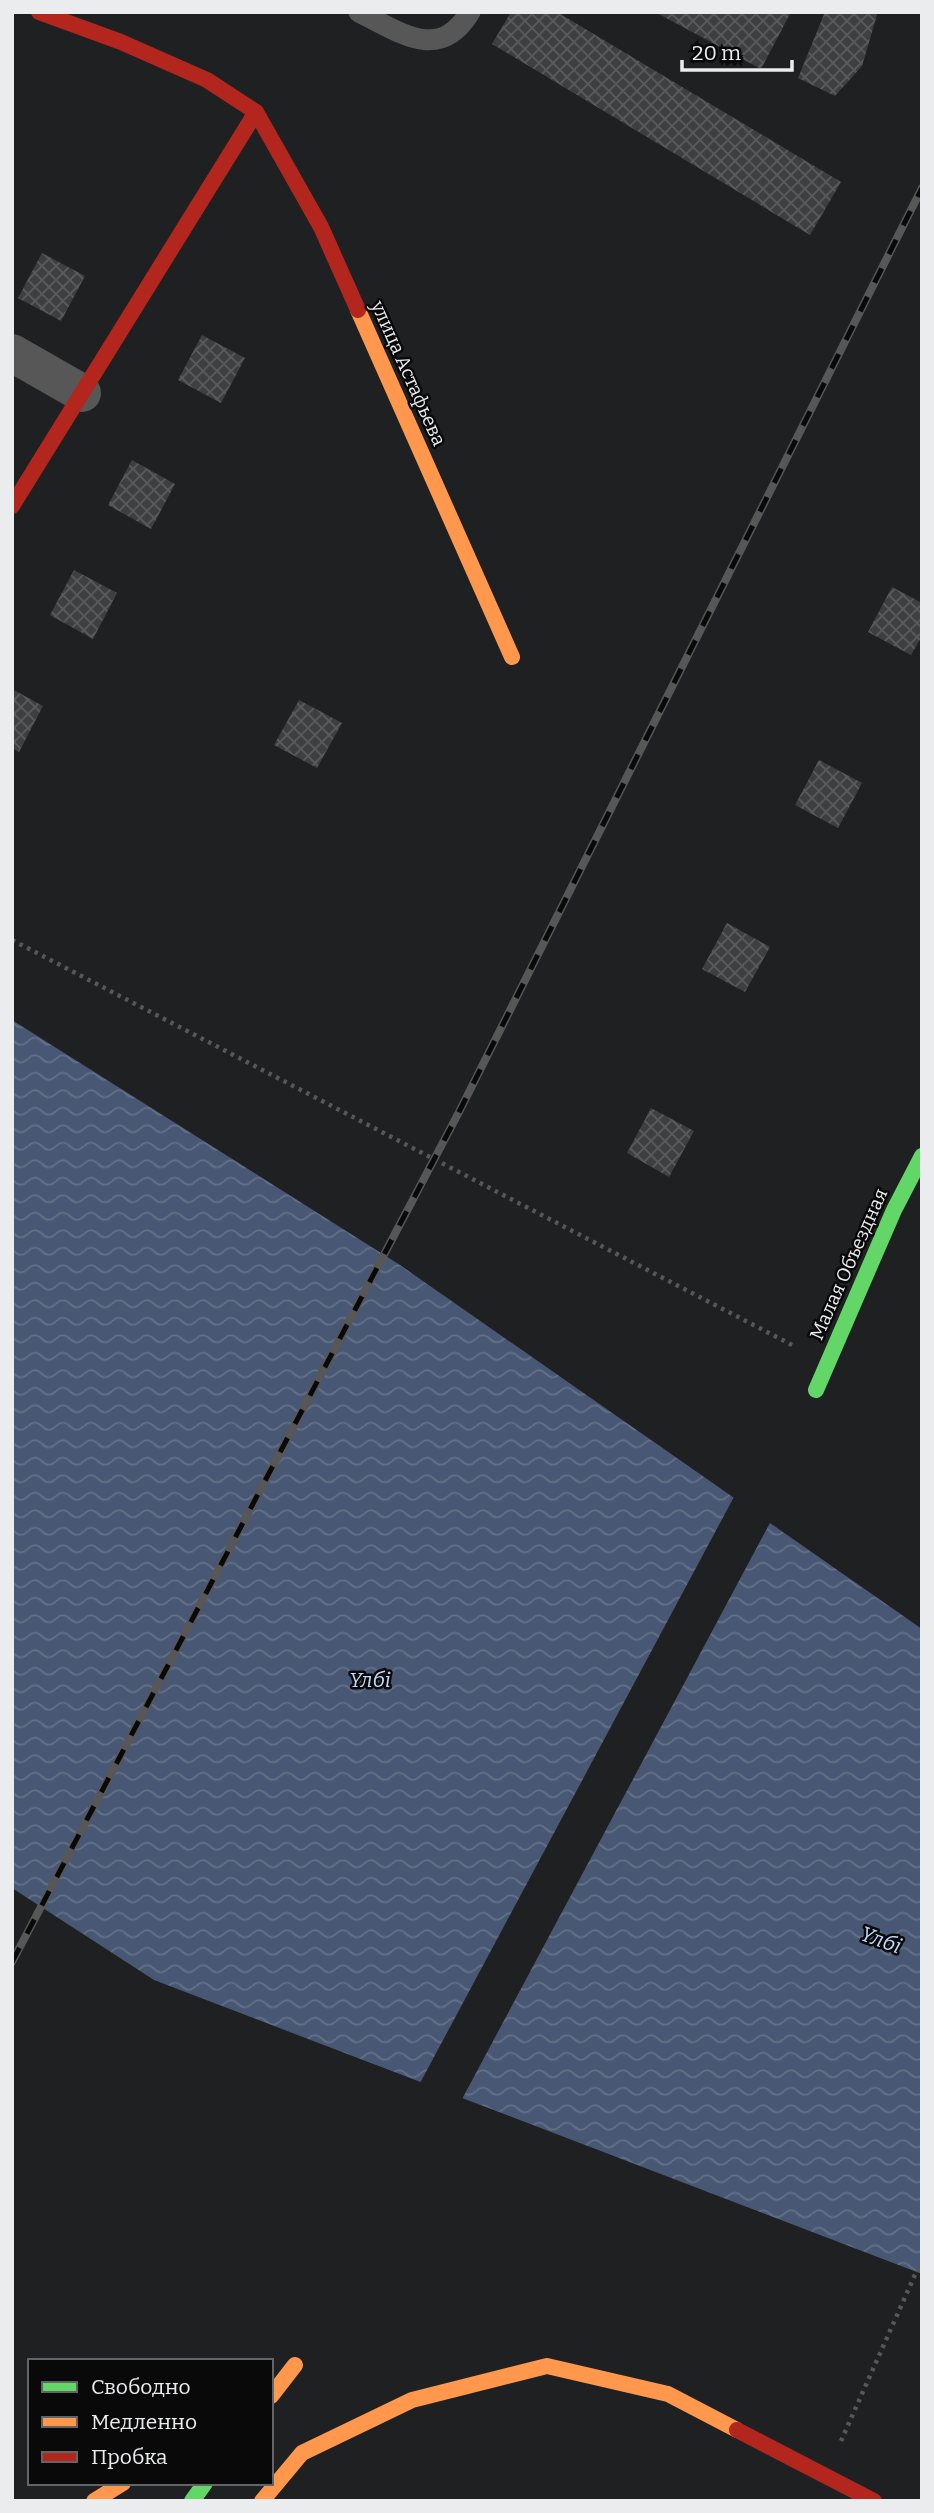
<svg xmlns="http://www.w3.org/2000/svg" width="934" height="2513" viewBox="0 0 934 2513" font-family="Bitter,serif">
	<defs>
		<pattern id="water-waves" width="16" height="10" patternUnits="userSpaceOnUse" patternTransform="scale(1.75)"><rect width="16" height="10" fill="#485874"/><path d="M0 5q4-4 8 0t8 0" fill="none" stroke="#637088"/></pattern>
		<pattern id="building-cross-hatch" width="8" height="8" patternUnits="userSpaceOnUse" patternTransform="scale(1.75)"><rect width="8" height="8" fill="#3e3f40"/><path d="M0 0l8 8M0 8l8-8" fill="none" stroke="#5a5b5c"/></pattern>
	</defs>
	<rect width="100%" height="100%" fill="#1f2021"/>
	<path fill="url(#water-waves)" d="M12,1020l388,245 522,364v645l-768,-294 -142,-92z"/>
	<path fill="#1f2021" d="M735,1495l36,26 -310,580 -42,-16z"/>
	<path fill="url(#building-cross-hatch)" d="M511,12h46l284,170 -31,53 -318,-191z
		M655,12h136l-30,57z
		M825,12h51l1,3 -15,51 -27,30 -37,-18z
		M42,253l43,23 -24,45 -43,-23z
		M202,335l43,23 -24,45 -43,-23z
		M132,460l43,24 -24,45 -43,-24z
		M74,570l43,23 -24,46 -43,-24z
		M892,587l30,16v33l-11,19 -43,-23z
		M12,689l31,17 -24,46 -7,-4z
		M299,700l43,23 -25,45 -43,-23z
		M819,760l43,23 -24,45 -43,-23z
		M727,923l43,24 -25,45 -43,-23z
		M651,1108l43,23 -25,46 -42,-24z"/>
	<g fill="none" stroke-linecap="round" stroke-linejoin="round">
		<path stroke="#565757" stroke-width="4.5" stroke-dasharray="3.5 5" stroke-linecap="butt" d="M12,940l782,406
			M841,2441l81,-182"/>
		<path stroke="#575757" stroke-width="21" d="M359,12c41,20 80,51 111,0"/>
		<path stroke="#575757" stroke-width="38" d="M12,353l70,40"/>
		<path stroke="#63d668" stroke-width="16" d="M816,1390l78,-180 28,-54
			M192,2501l13,-18"/>
		<path stroke="#ff974d" stroke-width="16" d="M358,310l154,347
			M271,2396l24,-31
			M94,2501l29,-18
			M262,2501l40,-48 110,-53 135,-34 121,28 69,36"/>
		<path stroke="#b3261e" stroke-width="16" d="M39,12l82,30 86,38 49,32 65,115 37,83
			M12,506l244,-394
			M737,2430l137,71"/>
		<defs>
			<path id="rail" d="M12,1962l447,-850 463,-924"/>
		</defs>
		<use href="#rail" stroke="#585758" stroke-width="8"/>
		<use href="#rail" stroke="#09090a" stroke-width="5" stroke-dasharray="16" stroke-linecap="butt"/>
	</g>
	<g text-anchor="middle" stroke-width="5" stroke-linejoin="round" paint-order="stroke">
		<g font-size="19" fill="#ebecee" stroke="#09090a">
			<text transform="translate(409 373) rotate(66)" y="7">улица Астафьева</text>
			<text transform="translate(848 1264) rotate(-66)" y="7">Малая Объездная</text>
		</g>
		<g font-size="21" font-style="italic" fill="#c4d8f9" stroke="#09090a">
			<text x="370" y="1687">Үлбі</text>
			<text transform="translate(881 1940) rotate(20)" y="7">Үлбі</text>
		</g>
	</g>
	<rect width="934" height="2513" fill="none" stroke="#ebecee" stroke-width="28"/>
	<rect x="28" y="2359" width="245" height="126" fill="#09090a" stroke="#636465" stroke-width="2"/>
	<rect x="42" y="2382" width="35" height="10" fill="#63d668" stroke="#636465" stroke-width="2"/>
	<text x="91" y="2394" font-size="21" fill="#ebecee">Свободно</text>
	<rect x="42" y="2417" width="35" height="10" fill="#ff974d" stroke="#636465" stroke-width="2"/>
	<text x="91" y="2429" font-size="21" fill="#ebecee">Медленно</text>
	<rect x="42" y="2452" width="35" height="10" fill="#b3261e" stroke="#636465" stroke-width="2"/>
	<text x="91" y="2464" font-size="21" fill="#ebecee">Пробка</text>
	<path d="M682 60v10h110v-10" fill="none" stroke="#ebecee" stroke-width="3.5"/>
	<text x="692" y="60" font-size="21" fill="#ebecee" stroke="#09090a" stroke-width="5" paint-order="stroke">20 m</text>
</svg>
